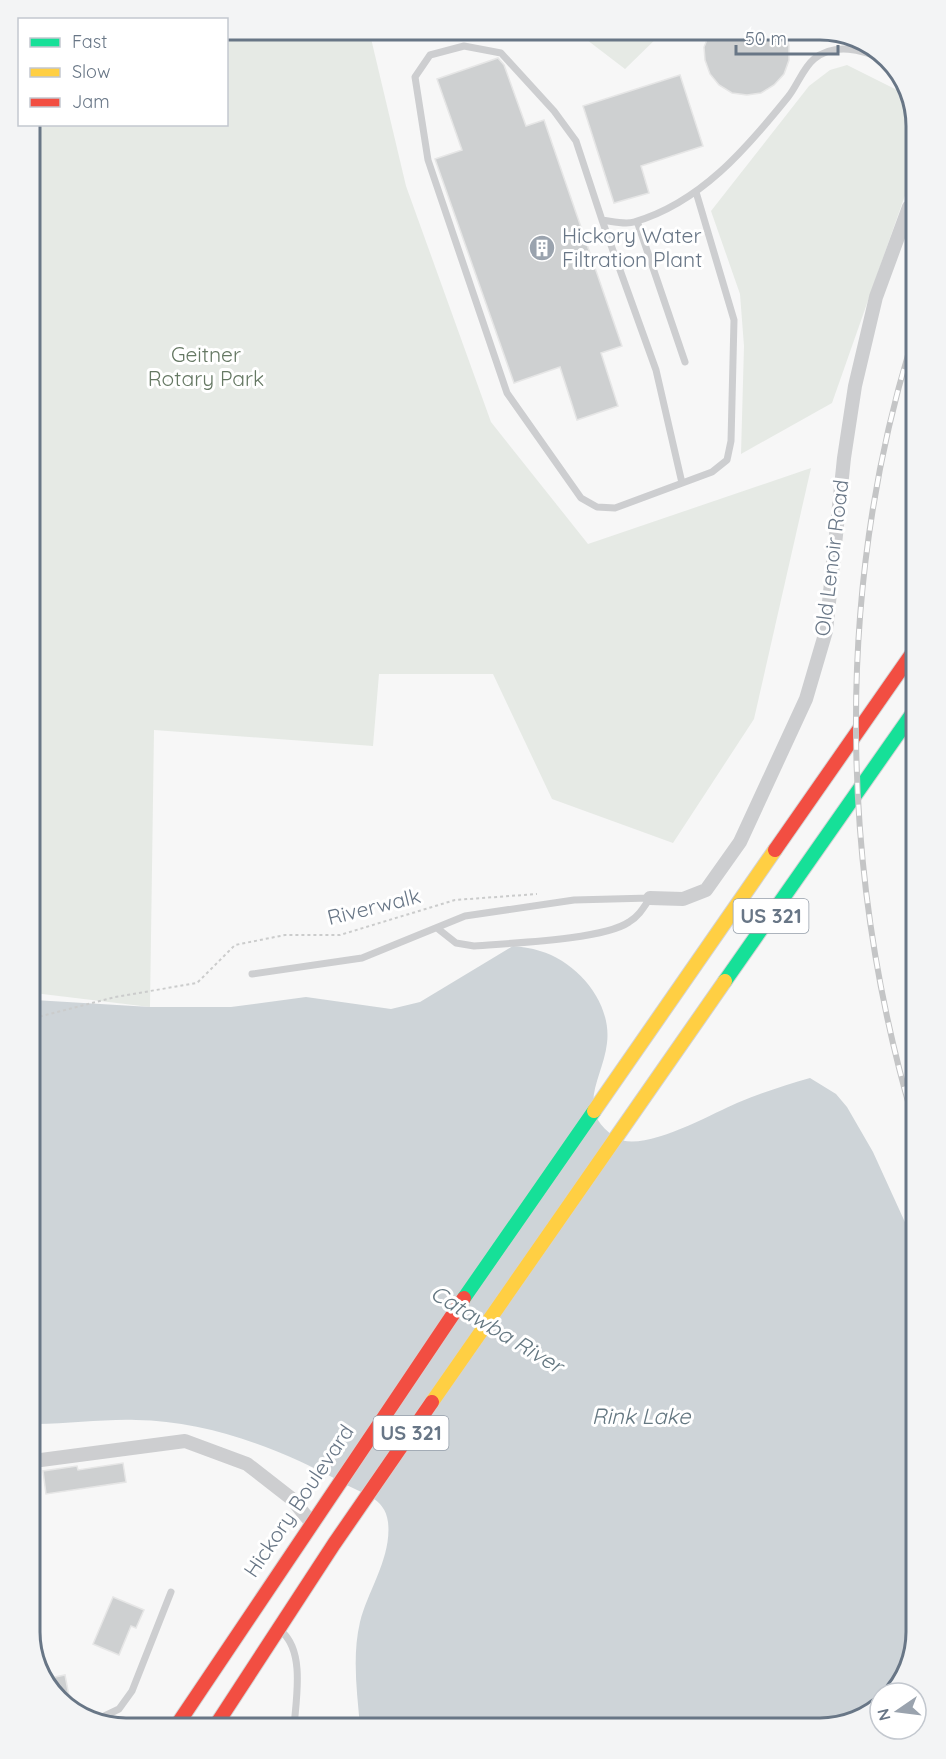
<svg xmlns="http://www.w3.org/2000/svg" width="946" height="1759" viewBox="0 0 946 1759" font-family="Quicksand,sans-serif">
	<rect width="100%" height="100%" fill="#f7f7f7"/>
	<path fill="#e6eae5" d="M227,30h142l37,156 85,236 97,122 223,-76 -57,251 -81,124 -121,-44 -59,-125h-114l-6,72 -219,-16 -4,277 -116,-14 -4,-868 196,-1z
		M574,30h91l-40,39z
		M847,65l62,31v88l-77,219 -91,51 3,-108 -4,-52 -29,-83 98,-125 21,-16z"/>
	<path fill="#ced4d8" d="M513,946c9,1 18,2 27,5 38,11 72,52 67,92 -4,36 -33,66 8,94 25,18 96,-23 122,-34 24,-10 48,-18 73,-25l26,16 11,13 26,45 41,90 2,390c-7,22 -9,61 -36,61v9l-24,19 -496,5c-3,-34 -8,-70 0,-104 8,-32 32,-65 28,-100 -3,-25 -26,-28 -45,-39 -62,-34 -135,-62 -207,-63 -33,-1 -66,4 -100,4l-2,-424 116,7h81l75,-10 85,12 29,-7z"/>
	<path fill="#ced0d1" stroke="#e6e6e6" stroke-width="1.5" d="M711,30h73l5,15v15l-5,14 -10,11 -13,8 -14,2 -15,-2 -13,-8 -9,-11 -5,-14 -1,-13z
		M498,58l6,7 22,61 18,-6 78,226 -21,7 17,53 -41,14 -17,-53 -46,16 -79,-224 27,-9 -25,-71z
		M680,75l23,71 -62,20 8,27 -35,10 -31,-97z
		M123,1463l3,19 -80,12 -3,-23 34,-5 1,4z
		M113,1597l31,13 -8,18 -5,-2 -12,29 -26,-11z
		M65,1675l4,21 -8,2 -16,-19z"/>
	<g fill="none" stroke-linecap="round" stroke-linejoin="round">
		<defs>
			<path id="fast" d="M725,981l187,-267
				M464,1298l130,-187"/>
			<path id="slow" d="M594,1111l181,-261
				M432,1402l293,-421"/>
			<path id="jam" d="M775,850l136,-195
				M175,1728l289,-430
				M214,1728l120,-184 98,-142"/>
		</defs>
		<use href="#fast" stroke="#d3d3d4" stroke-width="16"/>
		<use href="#slow" stroke="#d3d3d4" stroke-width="16"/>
		<use href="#jam" stroke="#d3d3d4" stroke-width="16"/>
		<path stroke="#cbcccc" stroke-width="2" stroke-dasharray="3 3" stroke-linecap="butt" d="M34,1018l81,-21 82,-14 38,-38 50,-10h55l115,-35 82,-6"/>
		<path stroke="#cdced0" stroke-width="7" d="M696,192l38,128 -3,121 -4,19 -15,12 -97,36 -18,-1 -16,-9 -74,-105 -79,-233 -13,-83 15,-22 34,-9 37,7 53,58 22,30 26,79c9,1 23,5 32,2 66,-19 112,-73 154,-125 9,-11 15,-29 26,-38 21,-17 48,-9 70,0
			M602,220l54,150 26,113
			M637,221l48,141
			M437,928l19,15 18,3c35,-3 129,-6 155,-24 10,-6 15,-15 21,-24
			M252,974l110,-16 103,-42 109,-16 76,-2
			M282,1632c23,20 14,67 12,95
			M96,1720l23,-11 13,-18 39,-99"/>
		<path stroke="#cdced0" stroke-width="14" d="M650,898l33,1 23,-9 34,-48 66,-143 20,-68 18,-173 11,-72 21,-89 33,-90
			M41,1460l144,-19 62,23 45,35 18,22"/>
		<use href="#fast" stroke="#16e098" stroke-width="14"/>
		<use href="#slow" stroke="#ffcf43" stroke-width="14"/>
		<use href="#jam" stroke="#f24e42" stroke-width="14"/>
		<defs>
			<path id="rail" d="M910,348c-75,248 -70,523 3,771"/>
		</defs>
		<use href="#rail" stroke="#c4c5c6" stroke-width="6"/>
		<use href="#rail" stroke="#fff" stroke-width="4" stroke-dasharray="11" stroke-linecap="butt"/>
	</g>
	<defs>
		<symbol id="building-disc" viewBox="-11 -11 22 22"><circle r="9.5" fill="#9aa3ae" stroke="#fff"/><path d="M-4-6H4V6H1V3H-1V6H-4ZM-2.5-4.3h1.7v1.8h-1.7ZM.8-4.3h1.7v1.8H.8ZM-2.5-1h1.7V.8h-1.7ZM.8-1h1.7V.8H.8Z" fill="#fff"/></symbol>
	</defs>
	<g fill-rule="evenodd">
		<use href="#building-disc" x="527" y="233" width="30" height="30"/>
	</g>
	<g text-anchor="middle" stroke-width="6" stroke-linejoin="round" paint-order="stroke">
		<g fill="#fff" stroke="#959faa" stroke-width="1.5">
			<rect x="733.5" y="899" width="75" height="34" rx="4.5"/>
			<rect x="373.5" y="1416" width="75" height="34" rx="4.5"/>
		</g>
		<g font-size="20" font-weight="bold" fill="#687686">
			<text x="771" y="923">US 321</text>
			<text x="411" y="1440">US 321</text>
		</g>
		<g font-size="21" fill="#687686" stroke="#fff" text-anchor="start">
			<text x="562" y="243">Hickory Water<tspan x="562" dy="24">Filtration Plant</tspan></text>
		</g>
		<g font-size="21" fill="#657863" stroke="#fff">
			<text x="206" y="362">Geitner<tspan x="206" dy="24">Rotary Park</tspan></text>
		</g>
		<g font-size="21" fill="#687686" stroke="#fff">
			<text transform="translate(832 558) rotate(-83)" y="7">Old Lenoir Road</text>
			<text transform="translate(374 907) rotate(-14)" y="7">Riverwalk</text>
			<text transform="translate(299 1501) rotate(-56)" y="7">Hickory Boulevard</text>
		</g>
		<g font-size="22" font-style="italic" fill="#647781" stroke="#fff">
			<text transform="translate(497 1329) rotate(31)" y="8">Catawba River</text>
			<text x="641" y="1424">Rink Lake</text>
		</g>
	</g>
	<path d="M0 0H946V1759H0ZM126 40H820A86 86 0 0 1 906 126V1632A86 86 0 0 1 820 1718H126A86 86 0 0 1 40 1632V126A86 86 0 0 1 126 40Z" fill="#f3f4f5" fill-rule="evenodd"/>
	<path fill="none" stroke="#687686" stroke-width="3" d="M126 40H820A86 86 0 0 1 906 126V1632A86 86 0 0 1 820 1718H126A86 86 0 0 1 40 1632V126A86 86 0 0 1 126 40Z"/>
	<rect x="18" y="18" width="210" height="108" fill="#ffffff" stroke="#c3c8cf" stroke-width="1.5"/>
	<rect x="30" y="38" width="30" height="9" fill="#16e098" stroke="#c3c8cf" stroke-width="1.5"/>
	<text x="72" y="48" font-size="18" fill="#687686">Fast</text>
	<rect x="30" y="68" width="30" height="9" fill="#ffcf43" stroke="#c3c8cf" stroke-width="1.5"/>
	<text x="72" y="78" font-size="18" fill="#687686">Slow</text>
	<rect x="30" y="98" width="30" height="9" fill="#f24e42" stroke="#c3c8cf" stroke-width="1.5"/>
	<text x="72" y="108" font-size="18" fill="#687686">Jam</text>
	<g transform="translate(898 1711) rotate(256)"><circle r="28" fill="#ffffff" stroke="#c3c8cf" stroke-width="1.5"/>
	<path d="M0-4.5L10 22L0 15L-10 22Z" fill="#9aa3ae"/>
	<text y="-9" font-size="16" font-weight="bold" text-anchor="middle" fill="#687686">N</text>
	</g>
	<path d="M736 45v9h102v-9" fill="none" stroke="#687686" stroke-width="3"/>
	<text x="745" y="45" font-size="18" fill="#687686" stroke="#ffffff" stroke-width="4.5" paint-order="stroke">50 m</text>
</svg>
